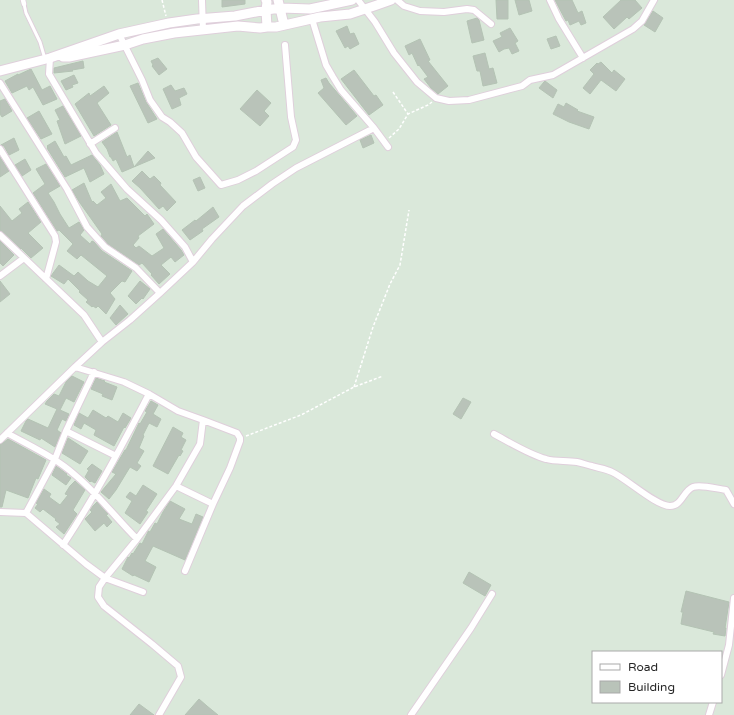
<svg xmlns="http://www.w3.org/2000/svg" width="734" height="715" viewBox="0 0 734 715" font-family="'Varela Round',sans-serif">
	<rect width="100%" height="100%" fill="#dae8da"/>
	<path fill="#b9c3b9" stroke="#b4c3b4" d="M222,0h23v4l-23,3z
		M496,0h12v19h-11z
		M515,0h14l3,11 -13,4z
		M555,0h17l6,13 4,-2 4,12 -5,2 -2,-4 -9,4 -2,-5 -2,1z
		M621,0h14l7,8 -13,11 -2,-2 -13,12 -11,-12z
		M653,11l10,7 -8,14 -11,-7z
		M477,18l2,2 5,20 -12,3 -5,-22z
		M347,26l3,8 4,-1 5,11 -9,5 -2,-3 -3,2 -9,-17z
		M510,28l8,13 -3,2 4,8 -7,3 -3,-6 -5,1 -5,3 -6,-11 9,-4 -2,-4z
		M556,36l4,10 -9,3 -4,-10z
		M420,39l10,21 -2,1 20,25 -10,8 -7,-6 -7,-9 4,-2 -9,-12 -1,1 -6,-13 -3,2 -4,-9z
		M485,53l4,16 4,-1 4,15 -14,3 -3,-15h-3l-4,-15z
		M158,58l9,11 -8,6 -7,-9 1,-1 -2,-4z
		M83,61l1,7 -12,2 1,1 -19,2v-5z
		M601,62l11,11 2,-3 11,9 -9,12 -15,-11 -11,14 -7,-6 11,-14 -4,-4 7,-7 1,1z
		M31,69l11,21 8,-4 7,13 -14,6 -10,-18 -4,3 -2,-4 -15,7 -7,-12 13,-7v1z
		M354,70l20,26 2,-1 7,10 -14,10 -28,-36z
		M74,75l4,8 -6,2 1,2 -7,3 -5,-9z
		M326,78l3,5 28,33 -11,9 -28,-32 6,-5 -3,-8z
		M545,81l12,9 -4,8 -14,-10 5,-6z
		M138,83l8,19 11,17 -9,4 -18,-37z
		M171,85l4,6 9,-3 3,6 -8,4 2,7 -9,4 -9,-20z
		M104,86l5,7 -12,10 14,22 -17,11 -19,-32 14,-11 1,3z
		M257,90l14,13 -7,8 5,5 -9,10 -20,-17z
		M5,99l7,12 -10,6 -2,-3v-13z
		M566,103l12,7 -1,1 17,6 -5,12 -20,-7 -16,-8 5,-10 6,3z
		M63,106l18,30 -16,8 -8,-23 3,-1 -5,-10z
		M39,111l13,23 -11,5 -14,-21z
		M117,132l10,25 3,-2 4,12 14,-16 7,7 -33,14 -6,-13 -3,2 -2,-4h-1l-3,-8 -5,-7z
		M371,135l3,8 -11,5 -3,-8z
		M14,138l5,12 -10,5 -5,-9 -3,-1z
		M55,141l9,16 2,-1 5,9 21,-10 8,10 4,9 -14,8 -6,-14 -19,9 -18,-29 1,-1 -1,-1z
		M0,157l9,14 -9,6z
		M25,159l6,11 -9,6 -7,-11z
		M46,164l14,22 -12,7 6,9 6,12 9,14 10,-6 5,8 -4,5 10,9 2,-3 2,1 8,9 30,20 -7,11 -3,-1 -12,12 5,6 -9,15 -8,-8 -2,2 -3,-2 -1,1 -6,-5 2,-2 -9,-8 1,-1 -12,-12 -4,5 -13,-8 8,-11 15,11 4,-4 10,9 10,6 9,-11 -26,-21 -4,4 -10,-8 6,-7 -14,-14 -2,1 -24,-38 12,-9 -9,-15z
		M142,171l8,8 4,-3 7,7 -1,2 16,17 -9,9 -4,-5 -4,3 -19,-21 -8,-7z
		M200,177l5,11 -7,3 -5,-11z
		M84,183l8,19 1,-1 4,4 9,-7 -5,-6 10,-8 9,17 7,-3 18,18 2,-2 7,10 -16,12 1,2 -6,7 3,3 3,-2 13,10 12,-8 -8,-14 7,-5 18,21 3,5 -9,7 -4,-5 -10,8 9,9 -11,10 -8,-9 1,-1 -10,-11 -3,2 -31,-21 -7,-8 1,-2 -22,-31 -8,-13z
		M28,202l13,20 -13,11 15,15 -12,10 -10,-10v1l-18,-17 -3,-1v-25l12,15 10,-8 -3,-4z
		M213,207l6,10 -17,12 1,2 -13,9 -8,-10 13,-10 1,1z
		M0,241l14,14 -11,11 -3,-3z
		M0,281l10,13 -10,8z
		M140,281l10,8 -7,10 -1,-1 -6,6 -8,-8z
		M120,305l8,9 -12,11 -6,-7z
		M72,376l12,6 -10,20 -8,-4 -6,12 9,4 -3,7 -4,-2 -5,11 4,3 -6,14 -14,-9 -1,2 -19,-9 5,-10 2,-2 20,9 9,-19 -12,-5 2,-3 7,-7 5,2 7,-14z
		M96,378l9,3 -1,1 13,5 -5,13 -10,-4 1,-2 -12,-5z
		M463,398l8,4 -10,17 -8,-5z
		M151,401l7,4 -5,9 8,5 -4,8 -8,-4 -6,12 1,1 -5,12 5,3 -7,12 4,3 -4,5 -7,-4 -14,23 -7,9 -8,-7 15,-18 -4,-2 13,-22h1l13,-27 1,1 7,-12 -2,-1z
		M93,410l13,8 2,-2 10,6 5,-9 8,5 -6,10 -1,-1 -10,19 -20,-11 2,-5 -12,-7 -3,6 -7,-4 5,-12 9,5z
		M173,427l10,6 -2,4 5,3 -5,10 2,1 -3,5 -1,-1 -11,19 -15,-8z
		M68,438l20,13 -8,13 -18,-11z
		M8,439l38,21 -8,19 -2,-1 -8,20 -22,-8 -4,17h-2v-63l3,-1z
		M92,464l10,7 -7,12 -4,-2 -1,1 -5,-5 4,-7 -2,-1z
		M56,466l11,8 -1,1 5,3 -5,7 -14,-10z
		M75,481l10,9 -12,20 4,4 -13,20 -8,-7 4,-3 -5,-4 1,-1 -13,-10 -3,3 -5,-4 3,-4 -2,-1 8,-14 7,5 -2,3 11,8 8,-10 -3,-1 5,-8z
		M143,485l14,9 -11,17 2,1 -8,12 -15,-11 7,-12 -6,-4 4,-5 6,4z
		M170,501l15,8 -6,10 13,5 4,-10 7,3 -18,43 -32,-14 -8,15 11,6 -7,15 -15,-7 -1,1 -11,-7 6,-12 1,1 3,-5 1,1 7,-11 2,1 6,-12v-1l2,1 5,-9 2,1 6,-12z
		M97,502l11,12 -2,1 6,7 -5,5 -3,-4 -9,8 -10,-12 7,-7 -2,-2 3,-4z
		M469,572l22,13 -6,11 -22,-13z
		M686,591l43,11 -4,26h1l-1,8 -12,-2 1,-2 -33,-8 2,-12h-2z
		M199,699l8,7 11,9h-33z
		M139,704l15,11h-24z"/>
	<g fill="none" stroke-linecap="round" stroke-linejoin="round">
		<defs>
			<path id="service" d="M24,4l2,9 14,29 5,17"/>
			<path id="pedestrian" d="M23,0l1,4"/>
			<path id="minor" d="M202,0l1,30
				M358,0l17,22 19,31 23,29 19,16 13,3 20,-1 53,-14 8,-6 23,-5 80,-46 9,-8 12,-21
				M397,0l7,6 16,5 24,1 23,-3 7,1 17,14
				M550,0l9,19 24,39
				M312,19l14,46 7,12 8,13 33,38 14,19
				M119,34l23,46 8,20 12,17 8,5 12,11 14,24 25,28 17,-5 18,-9 37,-24 3,-7 -5,-23 -6,-72
				M0,83l67,106 20,38 18,20 31,21 24,25
				M90,144l25,-16
				M0,149l55,87 1,6 -10,37
				M0,235l84,80 18,27
				M193,262l19,-23 31,-33 29,-22 24,-16 78,-40
				M0,276l24,-18
				M75,367l49,15 25,12 29,17 25,9 -3,24 -24,42 -39,53 -32,39 -6,9 -1,10 6,9 48,38 26,22 3,11 -22,38
				M66,431l50,25
				M7,433c23,13 48,24 68,42 23,19 41,43 62,64
				M494,434c15,8 36,21 52,25 10,3 21,1 31,3 5,1 10,3 15,4 6,2 14,3 20,6 15,7 44,34 58,34 12,0 13,-15 23,-19 8,-3 24,2 33,3l8,14
				M0,440l75,-73 27,-25 28,-22 30,-27 33,-31 -8,-15 -24,-27 -34,-31 -31,-36 -47,-79 1,-16
				M176,486l37,18
				M0,512l26,1 60,51 19,14 38,14
				M26,513l29,-54 11,-28 28,-59
				M63,545c32,-48 59,-100 86,-151
				M185,571l28,-67 17,-36 10,-27v-3l-3,-5 -34,-13
				M721,675l8,-30 5,-47
				M411,715l60,-87 21,-34
				M709,715l4,-13"/>
			<path id="secondary" d="M266,0l1,2 -1,8 1,17
				M278,0l6,25
				M63,57h6l56,-12 18,-6 31,-6 64,-7 22,2 7,-1h9l44,-10 30,-3 27,-9 14,-5
				M0,71l50,-13 69,-24 50,-11 28,-4 38,-3 31,-6 15,-2 29,1 42,-9"/>
		</defs>
		<use href="#service" stroke="#dfcfdb" stroke-width="5"/>
		<use href="#pedestrian" stroke="#dfcfdb" stroke-width="6"/>
		<use href="#minor" stroke="#dfcfdb" stroke-width="8"/>
		<use href="#secondary" stroke="#dfcfdb" stroke-width="11"/>
		<path stroke="#fff" stroke-width="1.5" stroke-dasharray="3 2" stroke-linecap="butt" d="M162,0l4,16
			M393,92l15,22
			M389,138l10,-9 9,-15 20,-9 4,-3
			M354,387l19,-60 17,-43 10,-19 9,-55
			M246,436l55,-21 53,-28 29,-11"/>
		<use href="#service" stroke="#fff" stroke-width="3"/>
		<use href="#pedestrian" stroke="#fff" stroke-width="4.5"/>
		<use href="#minor" stroke="#fff" stroke-width="6"/>
		<use href="#secondary" stroke="#fff" stroke-width="9"/>
	</g>
	<rect x="592" y="651" width="130" height="52" fill="#ffffff" stroke="#a9a9a9"/>
	<rect x="600" y="664" width="20" height="6" fill="#ffffff" stroke="#a9a9a9"/>
	<text x="628" y="671" font-size="12" fill="#272727">Road</text>
	<rect x="600" y="681" width="20" height="12" fill="#b9c3b9" stroke="#a9a9a9"/>
	<text x="628" y="691" font-size="12" fill="#272727">Building</text>
</svg>
